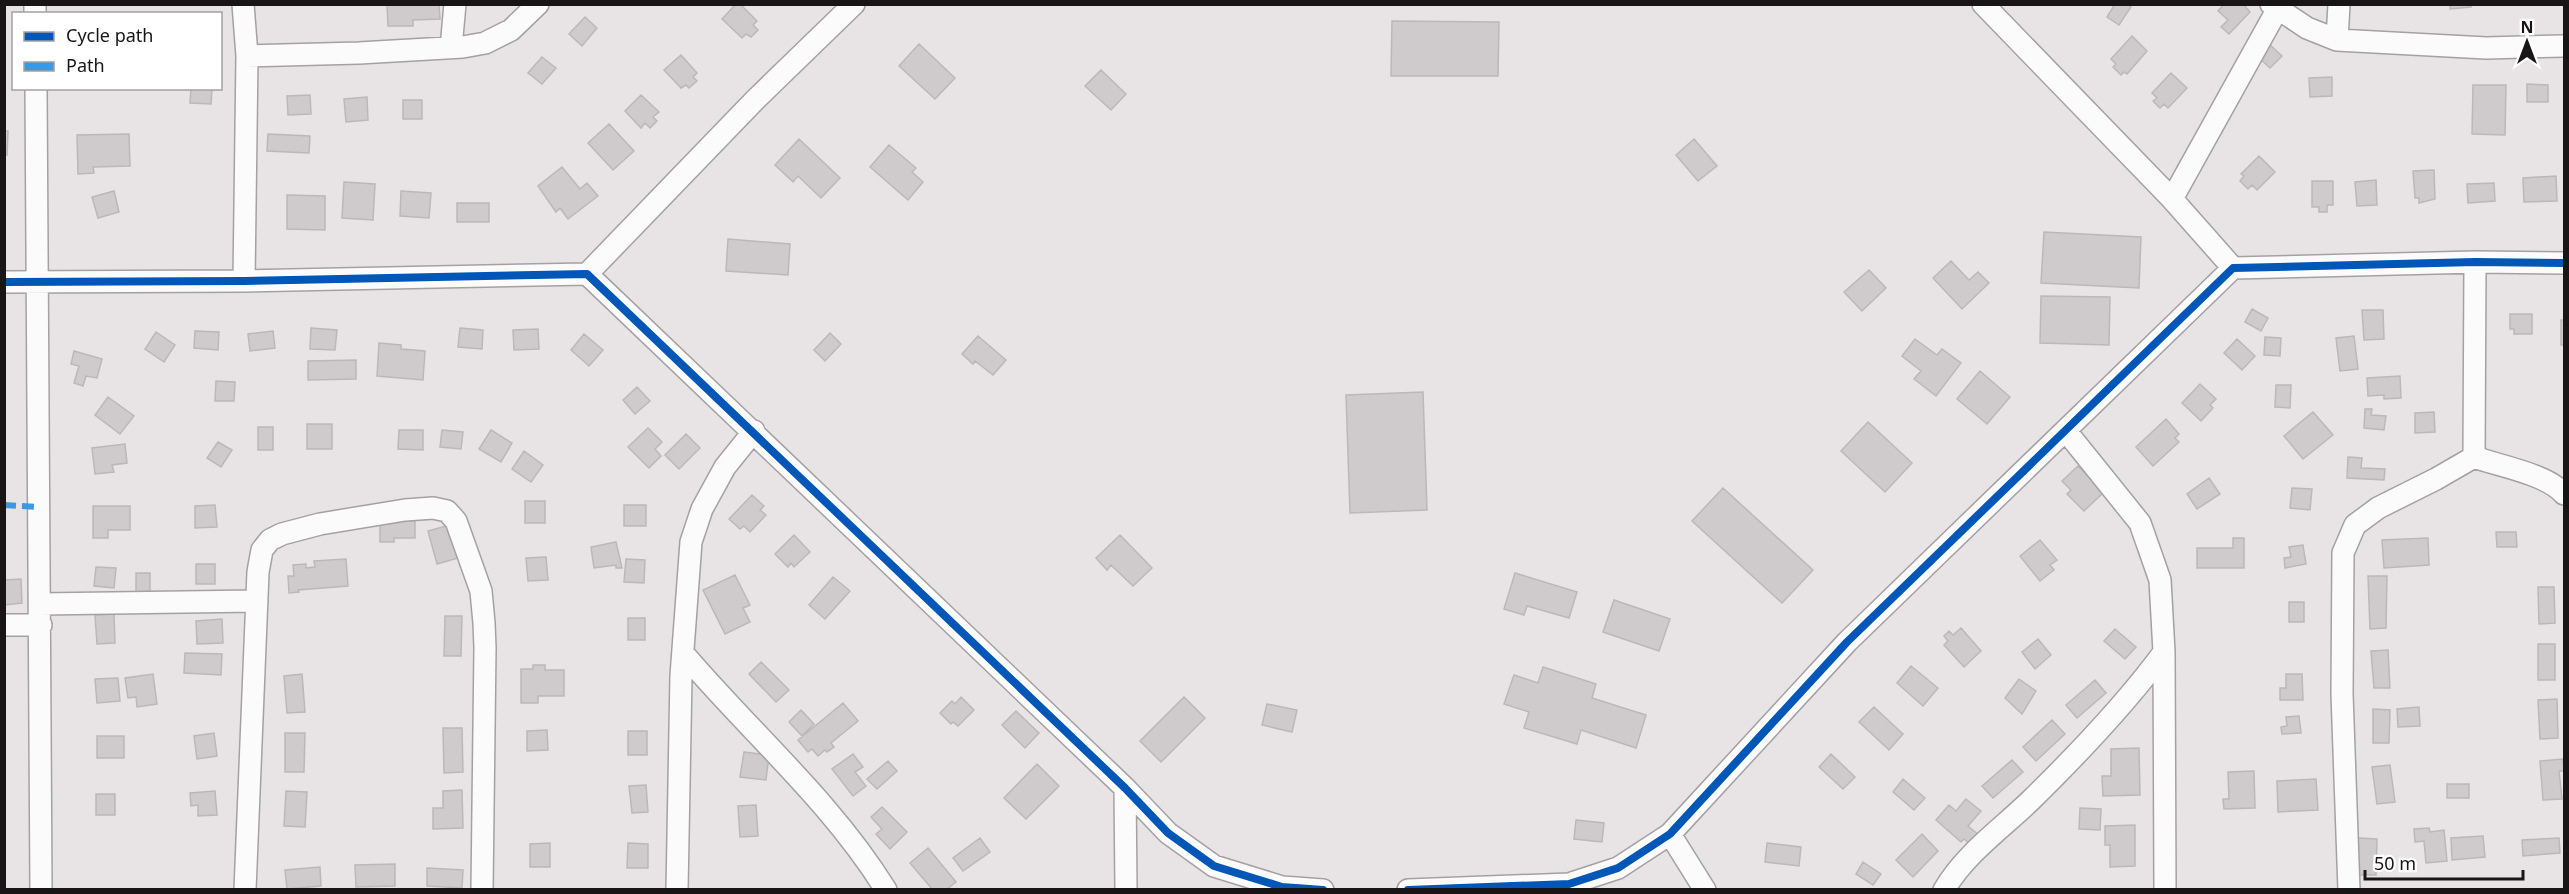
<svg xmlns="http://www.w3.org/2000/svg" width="2569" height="894" viewBox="0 0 2569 894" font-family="'Noto Sans',sans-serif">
	<rect width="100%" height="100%" fill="#e8e3e5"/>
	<path fill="#cfcbcc" stroke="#bcb8b9" stroke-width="1.5" d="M387,4h52l1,15 -27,1v6h-25z
		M736,4h4l17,17 -4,4 5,5 -7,7 -5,-3 -4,4 -20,-19z
		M2115,4h12l4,3 -12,18 -12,-8z
		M2224,4h19l7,8 -21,22 -8,-7 7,-7 -10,-9z
		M2450,4h21v3l-21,2z
		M585,17l12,11 -15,18 -13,-12z
		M1392,21l107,1 -1,54h-107z
		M2132,36l15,15 -20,23 -3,-2 -3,3 -8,-8 3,-3 -5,-5z
		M2268,43l14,13 -12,12 -13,-12z
		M919,44l36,34 -20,21 -36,-33z
		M681,55l16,18 -4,4 4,4 -8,7 -3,-3 -5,3 -17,-18z
		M542,57l14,11 -14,16 -14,-11z
		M1101,70l25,24 -15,16 -26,-24z
		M2171,73l16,15 -19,20 -4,-4 -4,4 -7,-7 4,-3 -5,-5z
		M2332,77v19l-22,1 -1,-19z
		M2527,84l21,1v17h-21z
		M2473,85h33l-1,50 -33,-1z
		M191,88h21l-1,16 -21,-1z
		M310,95l1,19 -23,1 -1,-19z
		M641,95l18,17 -6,5 4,4 -7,7 -5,-5 -4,5 -16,-17z
		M367,97l1,23 -22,2 -2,-23z
		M403,100h19v19h-19z
		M609,124l25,27 -21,19 -25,-27z
		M4,131h4l-1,24h-3z
		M129,134l1,32 -37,1 1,6 -16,1 -1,-39z
		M268,134l42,2 -1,17 -42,-2z
		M799,139l41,39 -19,20 -23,-22 -5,6 -18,-17z
		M1694,139l23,27 -19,15 -22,-26z
		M889,145l27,23 -4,4 11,10 -15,18 -38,-33z
		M2259,156l16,16 -18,18 -5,-5 -4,4 -8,-8 4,-5 -3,-2z
		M562,167l18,22 7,-6 11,13 -30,23 -8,-11 -4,4 -18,-26z
		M2434,170l1,29 -16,4v-5h-4l-2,-27z
		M2556,176l1,25 -33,1 -1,-24z
		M2376,180l1,25 -20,1 -2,-24z
		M2312,181h21v24h-6v7h-8v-5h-7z
		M344,182l31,2 -2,36 -31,-2z
		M2494,183l1,18 -27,2 -1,-19z
		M114,191l5,21 -21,6 -6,-21z
		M401,191l30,2 -2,25 -29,-2z
		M287,195l38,1v34l-38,-1z
		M457,203h32v19h-32z
		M2044,232l97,5 -2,51 -98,-5z
		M728,239l62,5 -2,31 -62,-4z
		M1951,261l18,19 9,-8 11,11 -27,26 -29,-31z
		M1869,270l17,18 -24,23 -18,-19z
		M2041,296l69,1 -1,48 -69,-2z
		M2252,309l16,9 -7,13 -16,-9z
		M2362,310h21l1,29 -20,1z
		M2510,314h22v20h-18v-5h-4z
		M2561,320h3v25h-3z
		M311,328l26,2 -2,20 -25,-1z
		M460,328l23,2 -1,19 -24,-2z
		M538,329l1,20 -25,1 -1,-20z
		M195,331l24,1 -1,18 -24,-2z
		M273,331l2,17 -25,3 -2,-17z
		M156,332l19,13 -11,17 -19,-13z
		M830,333l11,11 -16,17 -11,-11z
		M584,334l19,16 -14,16 -18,-16z
		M978,336l28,24 -13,15 -18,-14 -2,3 -11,-10z
		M2354,336l4,33 -18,2 -4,-33z
		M2265,337l16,1 -1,18 -16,-1z
		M1915,339l22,16 5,-6 19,14 -25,33 -22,-17 7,-8 -19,-15z
		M2237,339l18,17 -13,14 -18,-17z
		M379,343l22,2v4l24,2 -2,29 -46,-4z
		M74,351l28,8 -5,19 -11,-2 -3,10 -9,-3 5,-17 -8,-2z
		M356,360v19l-48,1v-19z
		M1980,371l30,26 -23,27 -30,-25z
		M2400,376l1,22 -17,1v-4l-16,1 -1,-18z
		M216,381l19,1 -1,19h-19z
		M2200,384l16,15 -6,6 3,3 -12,13 -19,-18z
		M2276,385h15l-1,23 -15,-1z
		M637,387l13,14 -15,13 -12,-14z
		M1423,392l4,118 -77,3 -4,-118z
		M108,397l26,19 -14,18 -25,-19z
		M2365,409h7l-1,6 15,1 -2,14 -20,-2z
		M2313,412l20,23 -30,24 -19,-23z
		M2434,412l1,20 -20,1v-20z
		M2166,419l13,15 -4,4 4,4 -26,24 -17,-19z
		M1868,422l44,41 -27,29 -44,-41z
		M307,424h25v25h-25z
		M258,427h15v23h-15z
		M648,428l14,14 -7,7 6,7 -12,12 -21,-21z
		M399,430h24v20l-25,-1z
		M442,430l21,2 -2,17 -21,-2z
		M491,430l21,13 -11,19 -22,-13z
		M686,434l14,14 -21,21 -14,-14z
		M218,442l14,8 -11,17 -14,-9z
		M125,444l2,19 -15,2 2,7 -19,2 -3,-26z
		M524,451l19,14 -12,17 -19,-13z
		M2348,457l14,1 -1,10 24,1 -1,11 -37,-2z
		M2078,466l26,26 -20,19 -17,-17 4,-4 -9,-9z
		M2209,478l11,16 -23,15 -10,-15z
		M1723,488l90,82 -31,33 -90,-82z
		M2292,488l20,1 -2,21 -20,-2z
		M752,495l12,11 -4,4 6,5 -16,17 -6,-6 -4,3 -11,-10z
		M525,501h20v22h-20z
		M215,505l2,22 -22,1v-22z
		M624,505h22v21h-22z
		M93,506h37v24h-22v8h-15z
		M380,519h35v19h-21v4h-14z
		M450,525l8,33 -21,6 -9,-33z
		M2496,532h20l1,15h-20z
		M794,535l16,17 -16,15 -3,-4 -3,4 -13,-13z
		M1120,535l32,33 -19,18 -22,-21 -4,5 -11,-12z
		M2233,538h11v30h-47v-20h36z
		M2428,538l1,27 -45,3 -2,-28z
		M2040,540l17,20 -7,5 4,5 -14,11 -20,-25z
		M616,542l6,26h-6v-3l-22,3 -3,-21z
		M2303,545l3,19 -21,4 -1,-10 7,-1 -2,-10z
		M546,557l2,23 -20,1 -2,-23z
		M346,559l2,27 -50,4 1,2 -10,1 -1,-17h6l-1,-11 13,-1v4l9,-1 -1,-6z
		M626,559l19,1 -1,23 -20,-1z
		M196,564h19v20h-19z
		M96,567l20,1 -2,20 -20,-2z
		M136,573h14v19h-14z
		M1515,573l62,19 -8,26 -42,-12 -3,9 -20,-6z
		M735,575l15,30 -7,3 7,14 -25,12 -22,-44z
		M2368,576h19l-1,52 -16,1z
		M833,577l17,14 -25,28 -16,-14z
		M21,579l1,24 -17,2 -1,-25z
		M2538,587h16l1,36 -16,1z
		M1614,600l56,19 -11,32 -56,-19z
		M2289,602h15v20h-15z
		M114,614l1,29 -18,1 -2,-29z
		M445,616h17l-1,40h-17z
		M628,618h17v22h-17z
		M222,619l1,24 -26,1 -1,-23z
		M1961,628l20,23 -17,16 -20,-22 4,-4 -4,-5 5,-5 4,4z
		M2115,629l21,18 -11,12 -21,-18z
		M2038,639l13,16 -16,14 -13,-17z
		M2538,644h17v36h-17z
		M2388,650l2,38h-16l-3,-37z
		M185,653l37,1 -1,21 -37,-2z
		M761,662l28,28 -13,12 -27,-28z
		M533,665h12v5h19v26h-26v7h-17v-34h12z
		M1911,666l27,22 -15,18 -26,-23z
		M1543,667l53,17 -4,14 54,17 -10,33 -55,-18 -4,14 -53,-16 5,-16 -25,-8 10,-29 24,8z
		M153,674l4,30 -20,3 -1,-10 -8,1 -3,-20z
		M302,674l3,38 -18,1 -3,-37z
		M2286,674h16l1,26h-23v-12h6z
		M118,678l2,23 -23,2 -2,-24z
		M2019,679l17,12 -14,23 -17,-16z
		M2095,680l11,13 -29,25 -11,-13z
		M961,697l13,13 -16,16 -5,-4 -2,2 -11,-11 12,-12 3,3z
		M1184,697l21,21 -44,44 -21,-21z
		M2557,699l1,39 -18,1 -2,-39z
		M843,703l15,18 -27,22 3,4 -7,5 -2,-2 -7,6 -6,-7 -4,3 -10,-12z
		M1267,704l30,6 -5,22 -30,-7z
		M1874,707l29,27 -14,16 -30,-28z
		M2419,707l1,19 -22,1 -1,-18z
		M2373,709l17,1 -1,33h-16z
		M801,710l13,14 -12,12 -13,-14z
		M1016,711l23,22 -14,15 -23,-23z
		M2299,716l2,17 -19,1 -1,-7 6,-1 -1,-9z
		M2052,720l13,14 -29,27 -13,-14z
		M443,728h19l1,44 -19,1z
		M547,730l1,20 -21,1v-20z
		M628,731h19v24h-19z
		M214,733l3,23 -20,3 -3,-23z
		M285,733h20l-1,39h-19z
		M97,736h27v22h-27z
		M2139,748l1,47 -37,1 -1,-20h9v-27z
		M744,752l25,3 -3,25 -26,-3z
		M853,754l10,13 -8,5 11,14 -13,10 -21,-27z
		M1831,754l24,23 -12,12 -24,-22z
		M2563,759l1,12h-5l3,28 -19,1 -3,-39z
		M2012,760l11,12 -30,26 -11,-12z
		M888,761l9,10 -20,18 -10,-10z
		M1037,764l22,22 -33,33 -22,-21z
		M2390,765l5,37 -18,2 -5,-37z
		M2254,771l1,37 -31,1 -1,-10h6l-1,-27z
		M1903,779l22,19 -11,12 -21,-18z
		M2316,779l2,31 -40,2 -1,-31z
		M2447,784h22v14h-22z
		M646,785l2,27 -16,1 -3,-27z
		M462,790l1,38 -30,1v-21h10v-17z
		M215,791l2,24 -19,1v-11l-7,1 -1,-13z
		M286,791l21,1 -2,35 -21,-1z
		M96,794h19v21h-19z
		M1966,799l15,12 -13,15 12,10 -8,10 -8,-7 -3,3 -25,-22 13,-15 7,6z
		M756,805l2,31 -18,1 -2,-31z
		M882,807l25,25 -17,17 -14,-15 6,-5 -11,-12z
		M2080,808l21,1 -1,21 -21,-1z
		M1576,820l28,3 -2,19 -28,-3z
		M2135,825v41l-25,1v-22h-5v-19z
		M2429,828l1,4 14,-2 3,31 -21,2 -2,-22 -9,1 -1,-13z
		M1922,834l16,17 -25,26 -17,-17z
		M2483,836l2,21 -33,3 -1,-22z
		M980,838l10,14 -27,19 -10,-13z
		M2358,838l19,1 -1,36h-19z
		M2559,838l1,15 -37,3 -1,-16z
		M550,843v24h-20v-23z
		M628,843l20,1v24h-21z
		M1767,843l34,4 -2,19 -34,-4z
		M928,848l28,34 -10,8h-13l-23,-27z
		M1863,862l18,12 -8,11 -17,-11z
		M395,864v22l-39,1 -1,-22z
		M320,867l1,19 -34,3 -2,-19z
		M427,868l36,2 -1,18 -35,-2z"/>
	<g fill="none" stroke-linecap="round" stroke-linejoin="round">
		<defs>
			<path id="minor" d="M35,4v10
				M243,4l4,52 -3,225
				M1983,4l189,195 61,69
				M2271,4l36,24 30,12
				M2339,4l-2,36 149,8 78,-2
				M451,48l4,-44
				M247,56l112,-3 104,-6 22,-4 26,-13 27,-26
				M36,88l5,802
				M2172,199l105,-189
				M587,274l168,-174 99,-96
				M4,282l240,-1 343,-7 538,514 43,45 46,33 68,21 41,3
				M2066,431l74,92 20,57 4,72 1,238
				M2474,457c25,9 73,17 90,37
				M40,604l217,-3
				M4,625h37
				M683,653c67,79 148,148 203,237
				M1125,788l1,102
				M1670,834l35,56
				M245,890l13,-318 4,-22 8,-10 12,-6 38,-10 85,-14 28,-2 14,3 9,10 25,70 3,32 1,25 -3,242
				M677,890l4,-214 10,-134 11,-33 23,-42 29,-36
				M1408,890l161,-6 49,-16 52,-34 177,-192 386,-374 242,-6 89,1
				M1944,890c21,-36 57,-61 86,-89 47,-46 95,-96 134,-149
				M2349,890l-7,-196 1,-141 12,-28 23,-17 58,-29 38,-22 1,-195"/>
		</defs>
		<use href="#minor" stroke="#a5a1a2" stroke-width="24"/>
		<use href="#minor" stroke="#fcfbfb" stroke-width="21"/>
		<path stroke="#3b9adf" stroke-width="6" stroke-dasharray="12 6" stroke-linecap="butt" d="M4,505l33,2"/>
		<defs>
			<path id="cycleway" d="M4,282l240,-1 343,-7 538,514 43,45 46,33 68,21 41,3
				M1408,890l161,-6 49,-16 52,-34 177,-192 386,-374 242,-6 89,1"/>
		</defs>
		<use href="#cycleway" stroke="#fff" stroke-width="11"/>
		<use href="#cycleway" stroke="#0057b8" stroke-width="8"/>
	</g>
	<rect width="2569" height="894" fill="none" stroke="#191516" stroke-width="12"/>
	<rect x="12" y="12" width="210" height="78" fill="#ffffff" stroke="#a3a1a2" stroke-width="1.5"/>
	<rect x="24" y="32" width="30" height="9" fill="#0057b8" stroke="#a3a1a2" stroke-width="1.5"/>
	<text x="66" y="42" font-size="18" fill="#191516">Cycle path</text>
	<rect x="24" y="62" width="30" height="9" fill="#3b9adf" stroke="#a3a1a2" stroke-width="1.5"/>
	<text x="66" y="72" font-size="18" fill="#191516">Path</text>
	<g transform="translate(2527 42)" stroke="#ffffff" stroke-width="4.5" paint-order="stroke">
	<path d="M0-4.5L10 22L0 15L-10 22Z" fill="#191516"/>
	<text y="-9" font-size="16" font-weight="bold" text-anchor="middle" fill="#191516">N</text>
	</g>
	<path d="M2365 870v9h158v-9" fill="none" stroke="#191516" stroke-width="3"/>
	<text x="2374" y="870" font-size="18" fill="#191516" stroke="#ffffff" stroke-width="4.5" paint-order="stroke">50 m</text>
</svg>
